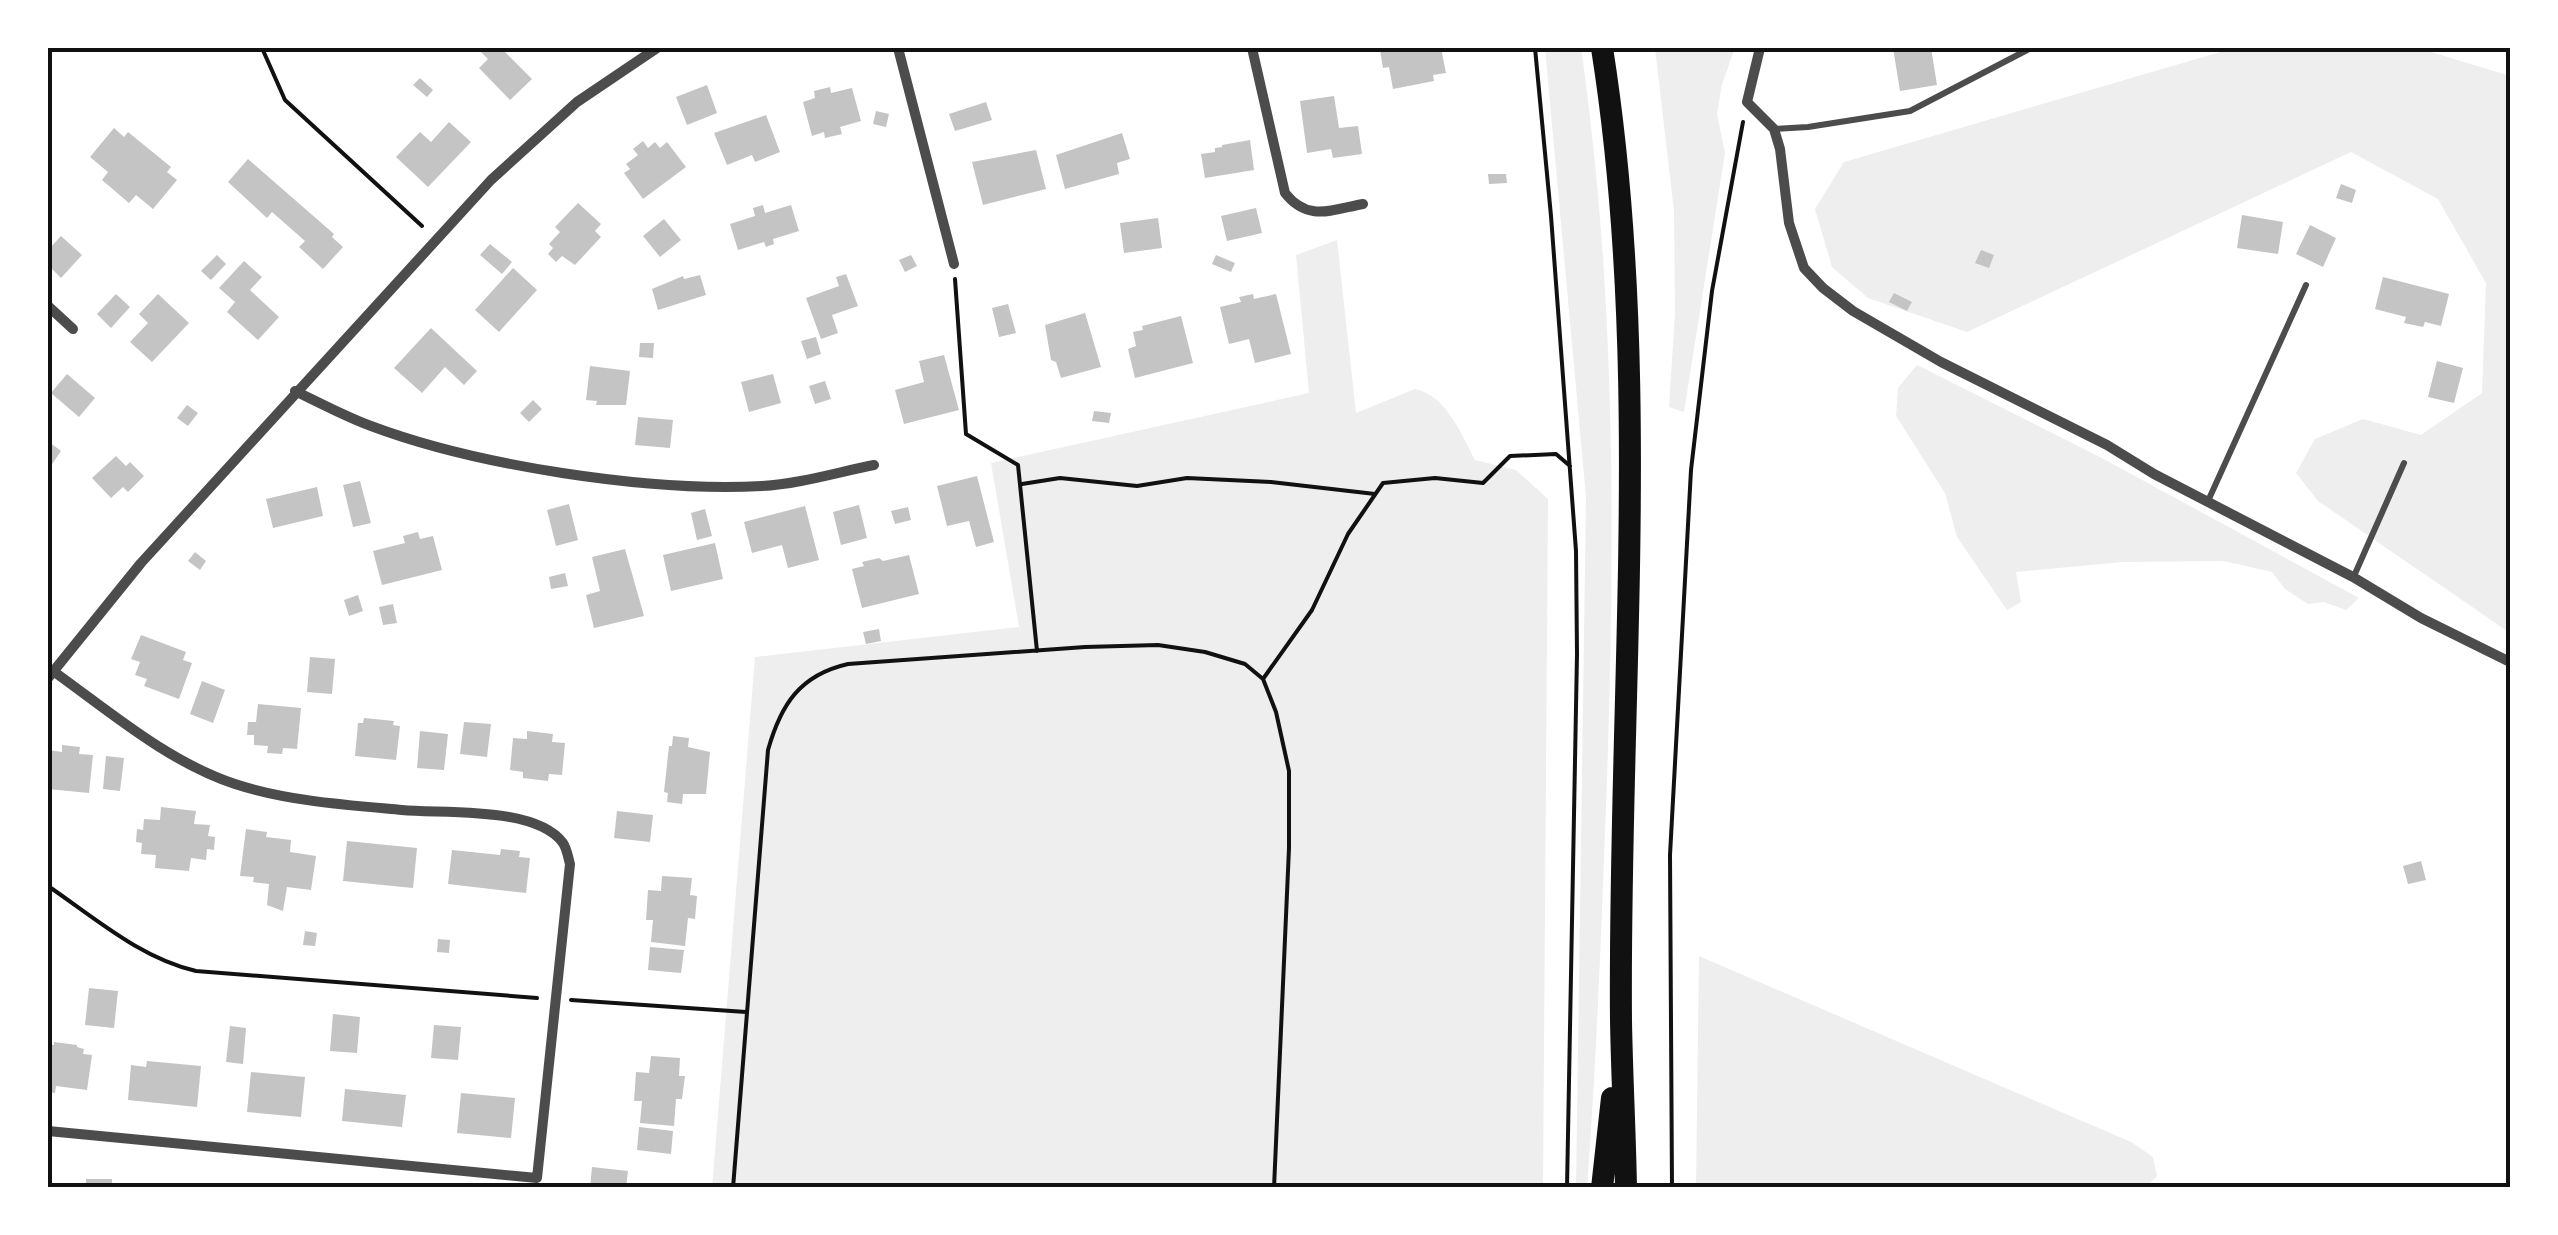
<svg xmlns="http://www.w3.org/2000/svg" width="2558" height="1235" viewBox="0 0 2558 1235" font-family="Rubik,sans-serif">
	<rect width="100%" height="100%" fill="#fff"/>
	<path fill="#eee" d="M1545,48h36c35,243 34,487 26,732 -5,136 -10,272 -20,408l-11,-1 10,-690z
		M1655,48h80l-13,36 -5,30 8,39 -41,259 -15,-5 6,-94 -1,-102z
		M2234,48h184l92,28v557l-192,-132 -22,-28 19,-34 48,-20 58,16 61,-42 4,-110 -48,-84 -87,-47 -384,180 -99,-34 -36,-31 -17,-58 29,-47z
		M1337,240l19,173 59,-24c31,6 47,46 60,71l41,10 32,29 -5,688 -831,1 43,-531 264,-30 -28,-164 318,-70 -13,-138z
		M1917,365l183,92 259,141 -13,12 -22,-8 -16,2 -23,-15 -13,-17 -48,-11 -101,1 -107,10 5,30 -14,8 -50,-73 -12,-44 -49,-77 2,-28z
		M1699,956l432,186 22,15 4,19 -12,12 -449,-1z"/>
	<path fill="#c4c4c4" d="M477,48h24l31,31 -22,21 -31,-32 9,-9z
		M1393,48h48l5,25 -13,2 1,6 -41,8 -4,-22 -6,1 -3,-18z
		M1893,48h38l6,37 -37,6z
		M420,78l13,12 -6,7 -14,-12z
		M707,85l10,28 -30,12 -11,-28z
		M830,87l1,6 21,-5 9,33 -21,6 2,7 -17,4 -1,-6 -12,4 -9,-34 12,-4 -1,-7z
		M1334,96l5,32 19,-2 4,28 -29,4 -2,-9 -24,4 -7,-52z
		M986,102l6,18 -37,11 -6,-17z
		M876,111l13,3 -3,13 -13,-3z
		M766,115l14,37 -25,10 -3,-7 -25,10 -13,-32z
		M449,122l22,20 -43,45 -32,-30 24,-25 11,10z
		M114,128l10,9 4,-5 43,35 -4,5 10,8 -24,29 -17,-14 -7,8 -27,-23 6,-8 -18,-15z
		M1122,133l8,26 -13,4 2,11 -54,15 -9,-34z
		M1250,140l4,30 -49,8 -4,-24 14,-2v-4l7,-1v-2z
		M643,141l5,7 7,-6 5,6 7,-6 19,25 -43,32 -19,-26 6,-4 -4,-5 12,-9 -5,-6z
		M1036,150l10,39 -63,16 -11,-43z
		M248,159l86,75 -2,3 11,10 -20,22 -24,-22 6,-6 -33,-29 -5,6 -39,-36z
		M1488,174h18l1,9 -18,1z
		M2341,184l15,6 -4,13 -16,-5z
		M578,203l23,21 -6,7 6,6 -26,28 -13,-9 -6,6 -8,-8 5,-6 -4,-4 11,-12 -5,-5z
		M763,205l2,8 26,-8 8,26 -26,8 1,5 -8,3 -2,-5 -26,8 -8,-26 25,-8 -2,-8z
		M1256,208l6,25 -35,8 -6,-25z
		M2242,215l41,7 -5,32 -41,-6z
		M1158,218l4,30 -38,5 -4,-30z
		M664,219l17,21 -21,17 -17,-21z
		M2310,225l26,13 -13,29 -27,-13z
		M61,236l21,19 -21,23 -13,-13v-15z
		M490,244l22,18 -10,12 -22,-19z
		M1981,250l13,5 -5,13 -14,-5z
		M217,255l9,9 -15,16 -10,-9z
		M911,255l6,11 -12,6 -6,-12z
		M1216,255l19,8 -4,9 -19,-8z
		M244,261l18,16 -12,13 29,27 -21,23 -31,-28 8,-10 -16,-14z
		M513,268l24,22 -38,42 -24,-22z
		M846,274l12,32 -26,9 6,18 -17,6 -15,-41 33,-12 -3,-9z
		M700,275l6,20 -48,15 -6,-21 31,-13 1,3z
		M2383,277l66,17 -8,32 -16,-4 -2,5 -19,-4 2,-6 -31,-8z
		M1894,293l18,9 -5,9 -18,-9z
		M116,294l14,13 -19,21 -14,-14z
		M158,294l31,29 -37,39 -22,-20 18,-19 -9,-9z
		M1253,294l1,5 22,-5 15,60 -36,9 -6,-24 -20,5 -9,-37 21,-5 -2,-5z
		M1008,304l8,29 -17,4 -7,-29z
		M1085,313l16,54 -40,11 -5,-16 -5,-2 -6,-35z
		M1181,316l12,47 -58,15 -7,-29 8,-3 -3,-14 10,-2 -1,-4z
		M431,328l46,43 -13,14 -19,-18 -23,26 -28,-25z
		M816,337l5,17 -14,5 -6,-18z
		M640,343h14l-1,15 -14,-1z
		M944,355l15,55 -55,14 -9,-34 29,-8 -5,-21z
		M2437,361l26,7 -9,35 -26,-6z
		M590,366l40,5 -4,34h-30l1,-4 -11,-1z
		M67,374l28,24 -16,19 -28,-24z
		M773,374l8,29 -32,9 -8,-30z
		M825,381l6,18 -16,5 -6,-18z
		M533,400l9,9 -13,13 -9,-9z
		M187,405l11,8 -10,13 -11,-8z
		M1094,411l17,2 -2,10 -17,-2z
		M638,417l35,3 -3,28 -35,-3z
		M49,442l12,9 -13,19v-25z
		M116,456l10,10 4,-4 14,14 -16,16 -5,-5 -12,11 -19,-20z
		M977,476l17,66 -18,5 -7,-26 -22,5 -10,-40z
		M360,481l11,42 -18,4 -10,-42z
		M317,487l6,29 -50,12 -7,-29z
		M569,504l9,36 -22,6 -9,-36z
		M859,505l8,33 -26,7 -8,-33z
		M805,506l14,54 -31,8 -6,-23 -30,8 -8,-31z
		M908,507l3,13 -16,4 -4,-13z
		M705,509l7,27 -15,4 -6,-27z
		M418,532l2,7 13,-3 9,34 -60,15 -9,-34 32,-8 -2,-7z
		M715,543l8,36 -52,12 -8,-36z
		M625,549l19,67 -50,12 -8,-33 14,-4 -8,-34z
		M195,552l11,9 -6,9 -12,-9z
		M909,555l10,39 -57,14 -10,-39 12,-3 -2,-4 17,-4 4,3z
		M565,573l3,13 -17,3 -2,-12z
		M358,595l5,16 -14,5 -5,-16z
		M393,604l4,19 -14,2 -4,-18z
		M879,629l2,12 -15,3 -3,-12z
		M141,635l45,17 -3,8 9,3 -13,36 -35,-13 3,-7 -12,-4 5,-13 -9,-3z
		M310,657l25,2 -3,35 -25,-2z
		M202,681l23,9 -12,33 -23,-9z
		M258,704l43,4 -4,41 -14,-1 -1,6 -15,-1 1,-7 -14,-1v-10h-7l1,-13h8z
		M364,718l30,3 -1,4 7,1 -4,34 -41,-4 3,-33h5z
		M464,722l27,2 -4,33 -27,-3z
		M420,731l28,3 -4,36 -27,-2z
		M527,731l26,3 -1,8 13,1 -3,32 -13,-1 -1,7 -25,-3v-6l-13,-2 3,-32 14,1z
		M673,736l16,2 -1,9 22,5 -4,42h-23l-1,10 -15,-2 1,-9 -4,-1 5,-46h3z
		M62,745l18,2 -1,7 14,1 -4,38 -41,-4v-39l14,2z
		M106,756l18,2 -4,33 -17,-2z
		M161,807l35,4 -2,13 16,1 -2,11 7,1 -1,13 -7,-1 -1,11 -15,-2 -2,13 -34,-3 1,-13 -15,-1 1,-11 -6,-1 1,-13 6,1 1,-11 16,1z
		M617,811l36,4 -3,27 -36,-4z
		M246,829l21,3 -1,5 25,3 -1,12 26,4 -5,34 -24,-3 -4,24 -16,-6 2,-21 -16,-2 1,-5 -14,-1z
		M347,841l70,7 -4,40 -70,-7z
		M501,849l19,2 -1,6 11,1 -4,35 -78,-9 4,-34 48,5z
		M2421,861l5,19 -18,4 -5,-18z
		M662,876l30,2 -2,17 7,1 -2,23 -7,-1 -3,28 -34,-4 2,-22h-7l2,-30 13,1z
		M305,931l12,2 -2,13 -12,-1z
		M438,939l12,1 -1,13 -12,-1z
		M650,947l34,3 -3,23 -33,-3z
		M89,988l29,3 -4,37 -29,-3z
		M333,1014l27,3 -3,36 -27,-2z
		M434,1025l27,2 -3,33 -27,-2z
		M230,1026l16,2 -3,36 -17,-2z
		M54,1042l23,3v2l7,2 -1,5 9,1 -5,35 -31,-4 -1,7 -7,-1v-48l6,1z
		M651,1056l29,2 -1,18h6l-3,23h-6l-2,27 -34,-3 2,-22h-8l2,-29 13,1z
		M147,1061l54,5 -4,41 -69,-7 3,-35 15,2z
		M251,1072l54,5 -4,40 -54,-5z
		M345,1089l61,6 -4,32 -60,-6z
		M461,1093l54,5 -4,40 -54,-5z
		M639,1127l34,4 -2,23 -34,-4z
		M592,1167l36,4 -2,17h-36z
		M86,1179h26v9h-26z"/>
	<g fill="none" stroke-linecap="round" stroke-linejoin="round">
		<path stroke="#111" stroke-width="4" d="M262,48l23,52 137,126
			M1535,48l16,168 25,335 1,103 -10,534
			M955,279l11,155 52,31 19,186
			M1022,484l38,-6 77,8 50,-8 84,4 104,12
			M1263,679l49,-69 36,-76 35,-51 52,-5 48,5 27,-27 46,-2 14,12
			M48,886c47,32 92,72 148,85l341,27
			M571,1000l175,12
			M733,1188l35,-438c13,-46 32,-75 80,-86l237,-17 73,-2 47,7 40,12 18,15 13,33 13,59v77l-15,340
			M1672,1188l-2,-333 21,-385 21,-179 31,-169"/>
		<path stroke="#4c4c4c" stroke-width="6" d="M1775,129l33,-2 102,-16 121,-63
			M2208,501l98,-216
			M2354,576l50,-113"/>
		<path stroke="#4c4c4c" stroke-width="10" d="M898,48l56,216
			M1252,48l33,145c23,29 46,17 78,11
			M1760,48l-13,54 27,27 6,20 9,74 15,45 19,20 30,23 88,51 166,83 47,29 199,103 68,41 89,44
			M48,306l25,23
			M295,391c25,12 51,26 76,35 107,40 277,66 391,60 37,-2 76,-14 112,-21
			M48,678l93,-115 350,-383 86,-78 80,-54
			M48,1131l489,47 33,-314c-2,-7 -3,-15 -7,-21 -27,-37 -119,-29 -161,-33 -55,-5 -115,-9 -167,-26 -67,-22 -126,-73 -182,-113"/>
		<path stroke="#111" stroke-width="22" d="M1602,48c51,322 16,649 19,973 1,56 4,111 5,167
			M1602,1188l10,-90"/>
	</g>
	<rect width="2558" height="1235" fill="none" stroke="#ffffff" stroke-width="100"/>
	<rect x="50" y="50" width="2458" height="1135" fill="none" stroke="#111" stroke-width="4"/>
</svg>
